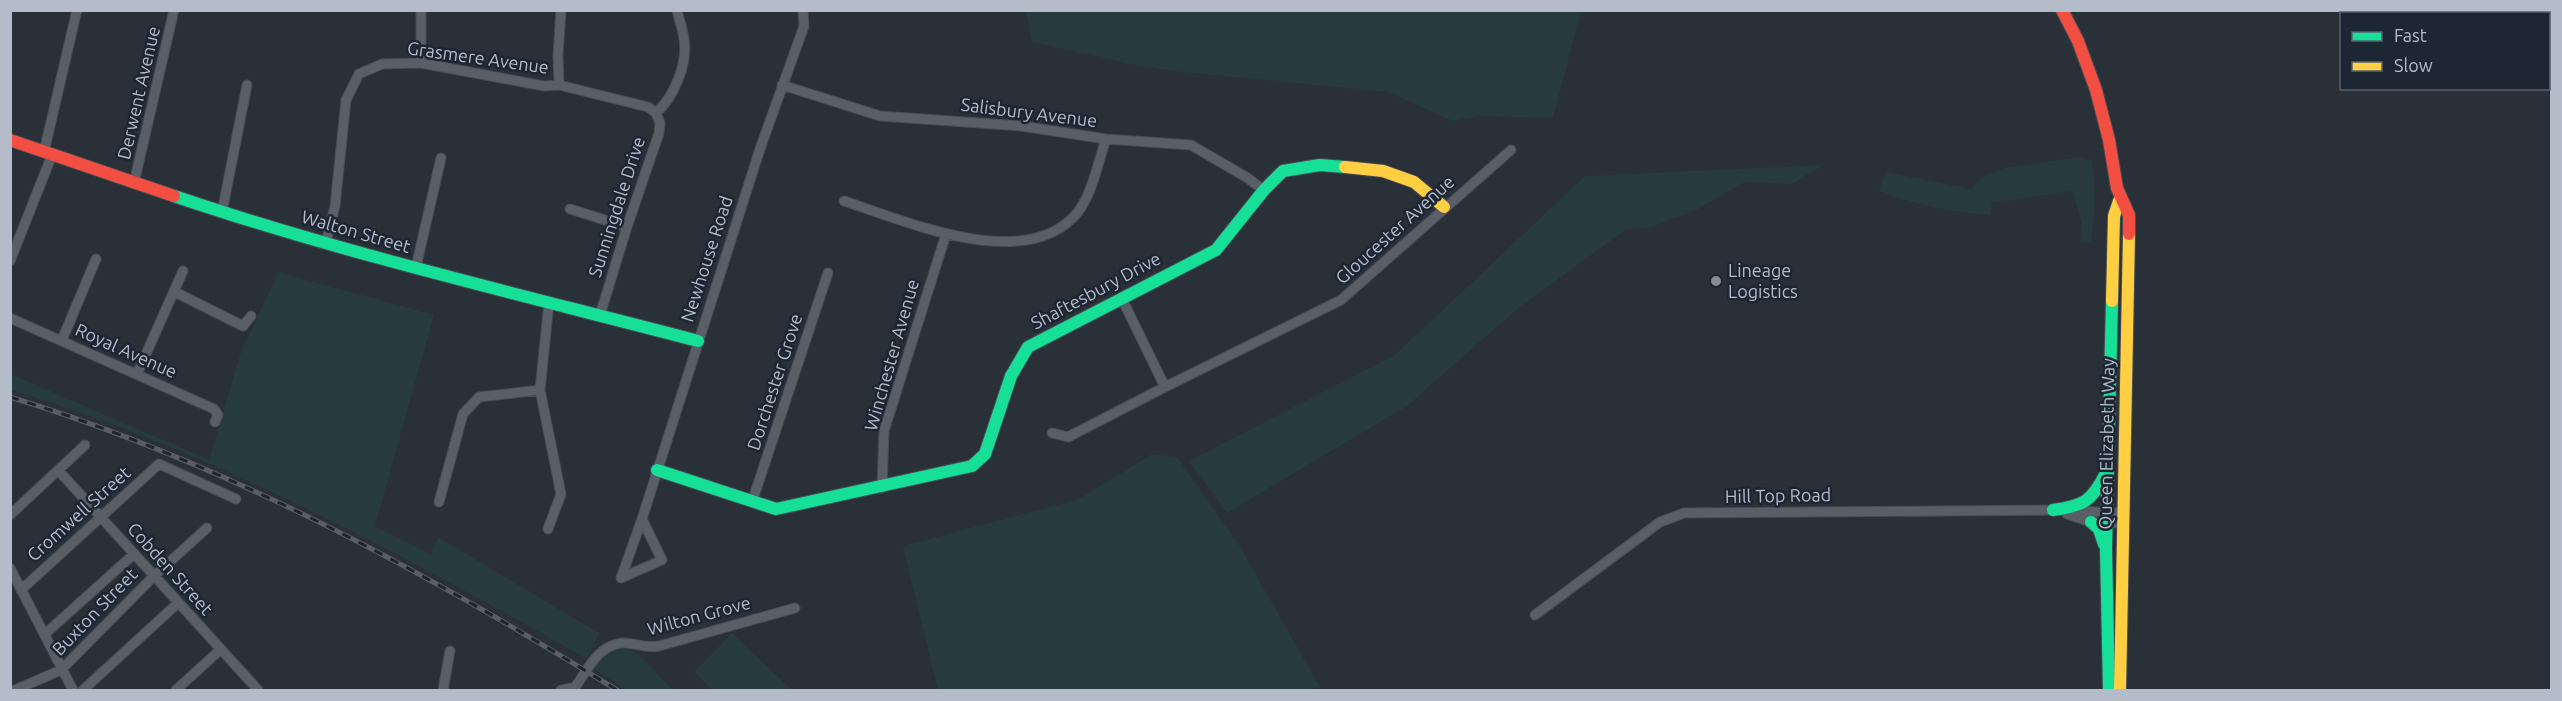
<svg xmlns="http://www.w3.org/2000/svg" width="2562" height="701" viewBox="0 0 2562 701" font-family="Ubuntu,sans-serif">
	<rect width="100%" height="100%" fill="#2a3038"/>
	<path fill="#273a3e" d="M1026,11v-1l555,1 -28,107 -74,-2 -26,5 -65,-29 -207,-20 -51,-8 -98,-22z
		M2079,157l13,3c4,28 3,55 -1,82h-11l1,-20 -8,-31 -81,12 -2,12c-39,-3 -74,-10 -111,-24l7,-19 85,17 13,-13 25,-9z
		M1823,165l-31,19 -47,-2 -49,28 -44,17 -27,3 -109,80 -109,96 -180,107 -38,-52 206,-106 190,-179z
		M278,272l156,43 -59,211 56,28 7,-17 161,96 -12,26c-185,-105 -372,-207 -576,-269v-16l198,86 31,-105z
		M1152,454l25,3 62,88 81,142 -17,3h-365l-35,-144 176,-47z
		M732,633l60,57h-79l-19,-18z
		M627,649c20,7 30,28 47,41h-47l-34,-21c9,-14 17,-19 34,-20z"/>
	<g fill="none" stroke-linecap="round" stroke-linejoin="round">
		<defs>
			<path id="street" d="M421,63v-53
				M559,85l-1,-30 3,-45
				M782,85l98,31 141,10 85,13 85,6 55,32 18,13
				M44,152l33,-142
				M134,183l40,-173
				M844,201c62,20 183,74 234,11 15,-20 20,-50 28,-73
				M570,209l57,18
				M222,212l25,-127
				M326,242l9,-36 11,-106 13,-26 23,-10 39,-1 123,23 15,-1 89,22 8,6
				M10,261l42,-106
				M416,267l25,-109
				M175,292l68,34 8,-10
				M600,315l27,-88 32,-94 1,-10 -4,-10c18,-16 32,-49 28,-74 -1,-10 -5,-19 -7,-29
				M10,318l204,91 4,6 -3,7
				M62,340l34,-81
				M137,374l46,-103
				M1165,387l176,-87 170,-150
				M1052,433l16,4 97,-50 -44,-90
				M58,470l200,220
				M882,488l2,-57 62,-197
				M439,502l24,-88 16,-17 61,-7
				M752,502l76,-229
				M2072,511l52,2
				M2067,514l24,8 32,1
				M10,515l75,-70
				M642,519l20,41 -41,18 21,-59 118,-370 44,-123 -1,-16
				M548,529l13,-35 -21,-104 9,-88
				M10,568l63,122
				M21,590l138,-126 77,35
				M1535,615l125,-93 24,-9 375,-3
				M45,634l89,-80
				M15,690l46,-20 92,-93 54,-49
				M83,690l95,-87
				M176,690l45,-41
				M443,690l7,-39
				M561,690l9,-2 3,2
				M573,690c14,-18 23,-44 49,-47 13,-1 20,6 37,3l136,-38"/>
			<path id="fast" d="M174,196c171,58 349,99 524,145
				M657,470l119,39 196,-43 13,-12 26,-78 17,-29 188,-97 48,-60 19,-19 37,-6 25,2
				M2053,510c31,-4 39,-9 53,-37
				M2091,522l8,7 5,15
				M2109,690l-3,-142 6,-247"/>
			<path id="slow" d="M1345,167l38,4 31,11 30,25
				M2112,301l2,-85 5,-15
				M2120,690l9,-456"/>
			<path id="jam" d="M2062,10l16,31 18,49 13,50 8,48 12,27v19
				M10,140l164,56"/>
		</defs>
		<use href="#street" stroke="#484c53" stroke-width="11"/>
		<use href="#fast" stroke="#484c53" stroke-width="14"/>
		<use href="#slow" stroke="#484c53" stroke-width="14"/>
		<use href="#jam" stroke="#484c53" stroke-width="14"/>
		<use href="#street" stroke="#5a5e66" stroke-width="9"/>
		<use href="#fast" stroke="#16e098" stroke-width="12"/>
		<use href="#slow" stroke="#ffcf43" stroke-width="12"/>
		<use href="#jam" stroke="#f24e42" stroke-width="12"/>
		<defs>
			<path id="rail" d="M10,397c216,66 416,175 607,293"/>
		</defs>
		<use href="#rail" stroke="#595d64" stroke-width="5"/>
		<use href="#rail" stroke="#1d2633" stroke-width="3" stroke-dasharray="9" stroke-linecap="butt"/>
	</g>
	<circle fill="#848b96" stroke="#1d2633" stroke-width="2" cx="1716" cy="281" r="6"/>
	<g text-anchor="middle" stroke-width="5" stroke-linejoin="round" paint-order="stroke">
		<g font-size="18" fill="#b4bcc9" stroke="#1d2633">
			<text transform="translate(478 58) rotate(8)" y="6">Grasmere Avenue</text>
			<text transform="translate(139 93) rotate(-77)" y="6">Derwent Avenue</text>
			<text transform="translate(1029 113) rotate(7)" y="6">Salisbury Avenue</text>
			<text transform="translate(617 207) rotate(-72)" y="6">Sunningdale Drive</text>
			<text transform="translate(1395 230) rotate(-42)" y="6">Gloucester Avenue</text>
			<text transform="translate(356 232) rotate(16)" y="6">Walton Street</text>
			<text transform="translate(707 259) rotate(-72)" y="6">Newhouse Road</text>
			<text transform="translate(1096 291) rotate(-28)" y="6">Shaftesbury Drive</text>
			<text transform="translate(126 351) rotate(24)" y="6">Royal Avenue</text>
			<text transform="translate(892 355) rotate(-74)" y="6">Winchester Avenue</text>
			<text transform="translate(775 382) rotate(-72)" y="6">Dorchester Grove</text>
			<text transform="translate(2107 444) rotate(-89)" y="6">Queen Elizabeth Way</text>
			<text transform="translate(1778 496) rotate(-1)" y="6">Hill Top Road</text>
			<text transform="translate(79 514) rotate(-42)" y="6">Cromwell Street</text>
			<text transform="translate(170 569) rotate(48)" y="6">Cobden Street</text>
			<text transform="translate(95 612) rotate(-46)" y="6">Buxton Street</text>
			<text transform="translate(699 616) rotate(-15)" y="6">Wilton Grove</text>
		</g>
		<g font-size="18" fill="#b4bcc9" stroke="#1d2633" text-anchor="start">
			<text x="1728" y="277">Lineage<tspan x="1728" dy="21">Logistics</tspan></text>
		</g>
	</g>
	<rect width="2562" height="701" fill="none" stroke="#b4bcc9" stroke-width="24"/>
	<rect x="2340" y="12" width="210" height="78" fill="#1d2633" stroke="#59626f" stroke-width="1.5"/>
	<rect x="2352" y="32" width="30" height="9" fill="#16e098" stroke="#59626f" stroke-width="1.5"/>
	<text x="2394" y="42" font-size="18" fill="#b4bcc9">Fast</text>
	<rect x="2352" y="62" width="30" height="9" fill="#ffcf43" stroke="#59626f" stroke-width="1.5"/>
	<text x="2394" y="72" font-size="18" fill="#b4bcc9">Slow</text>
</svg>
